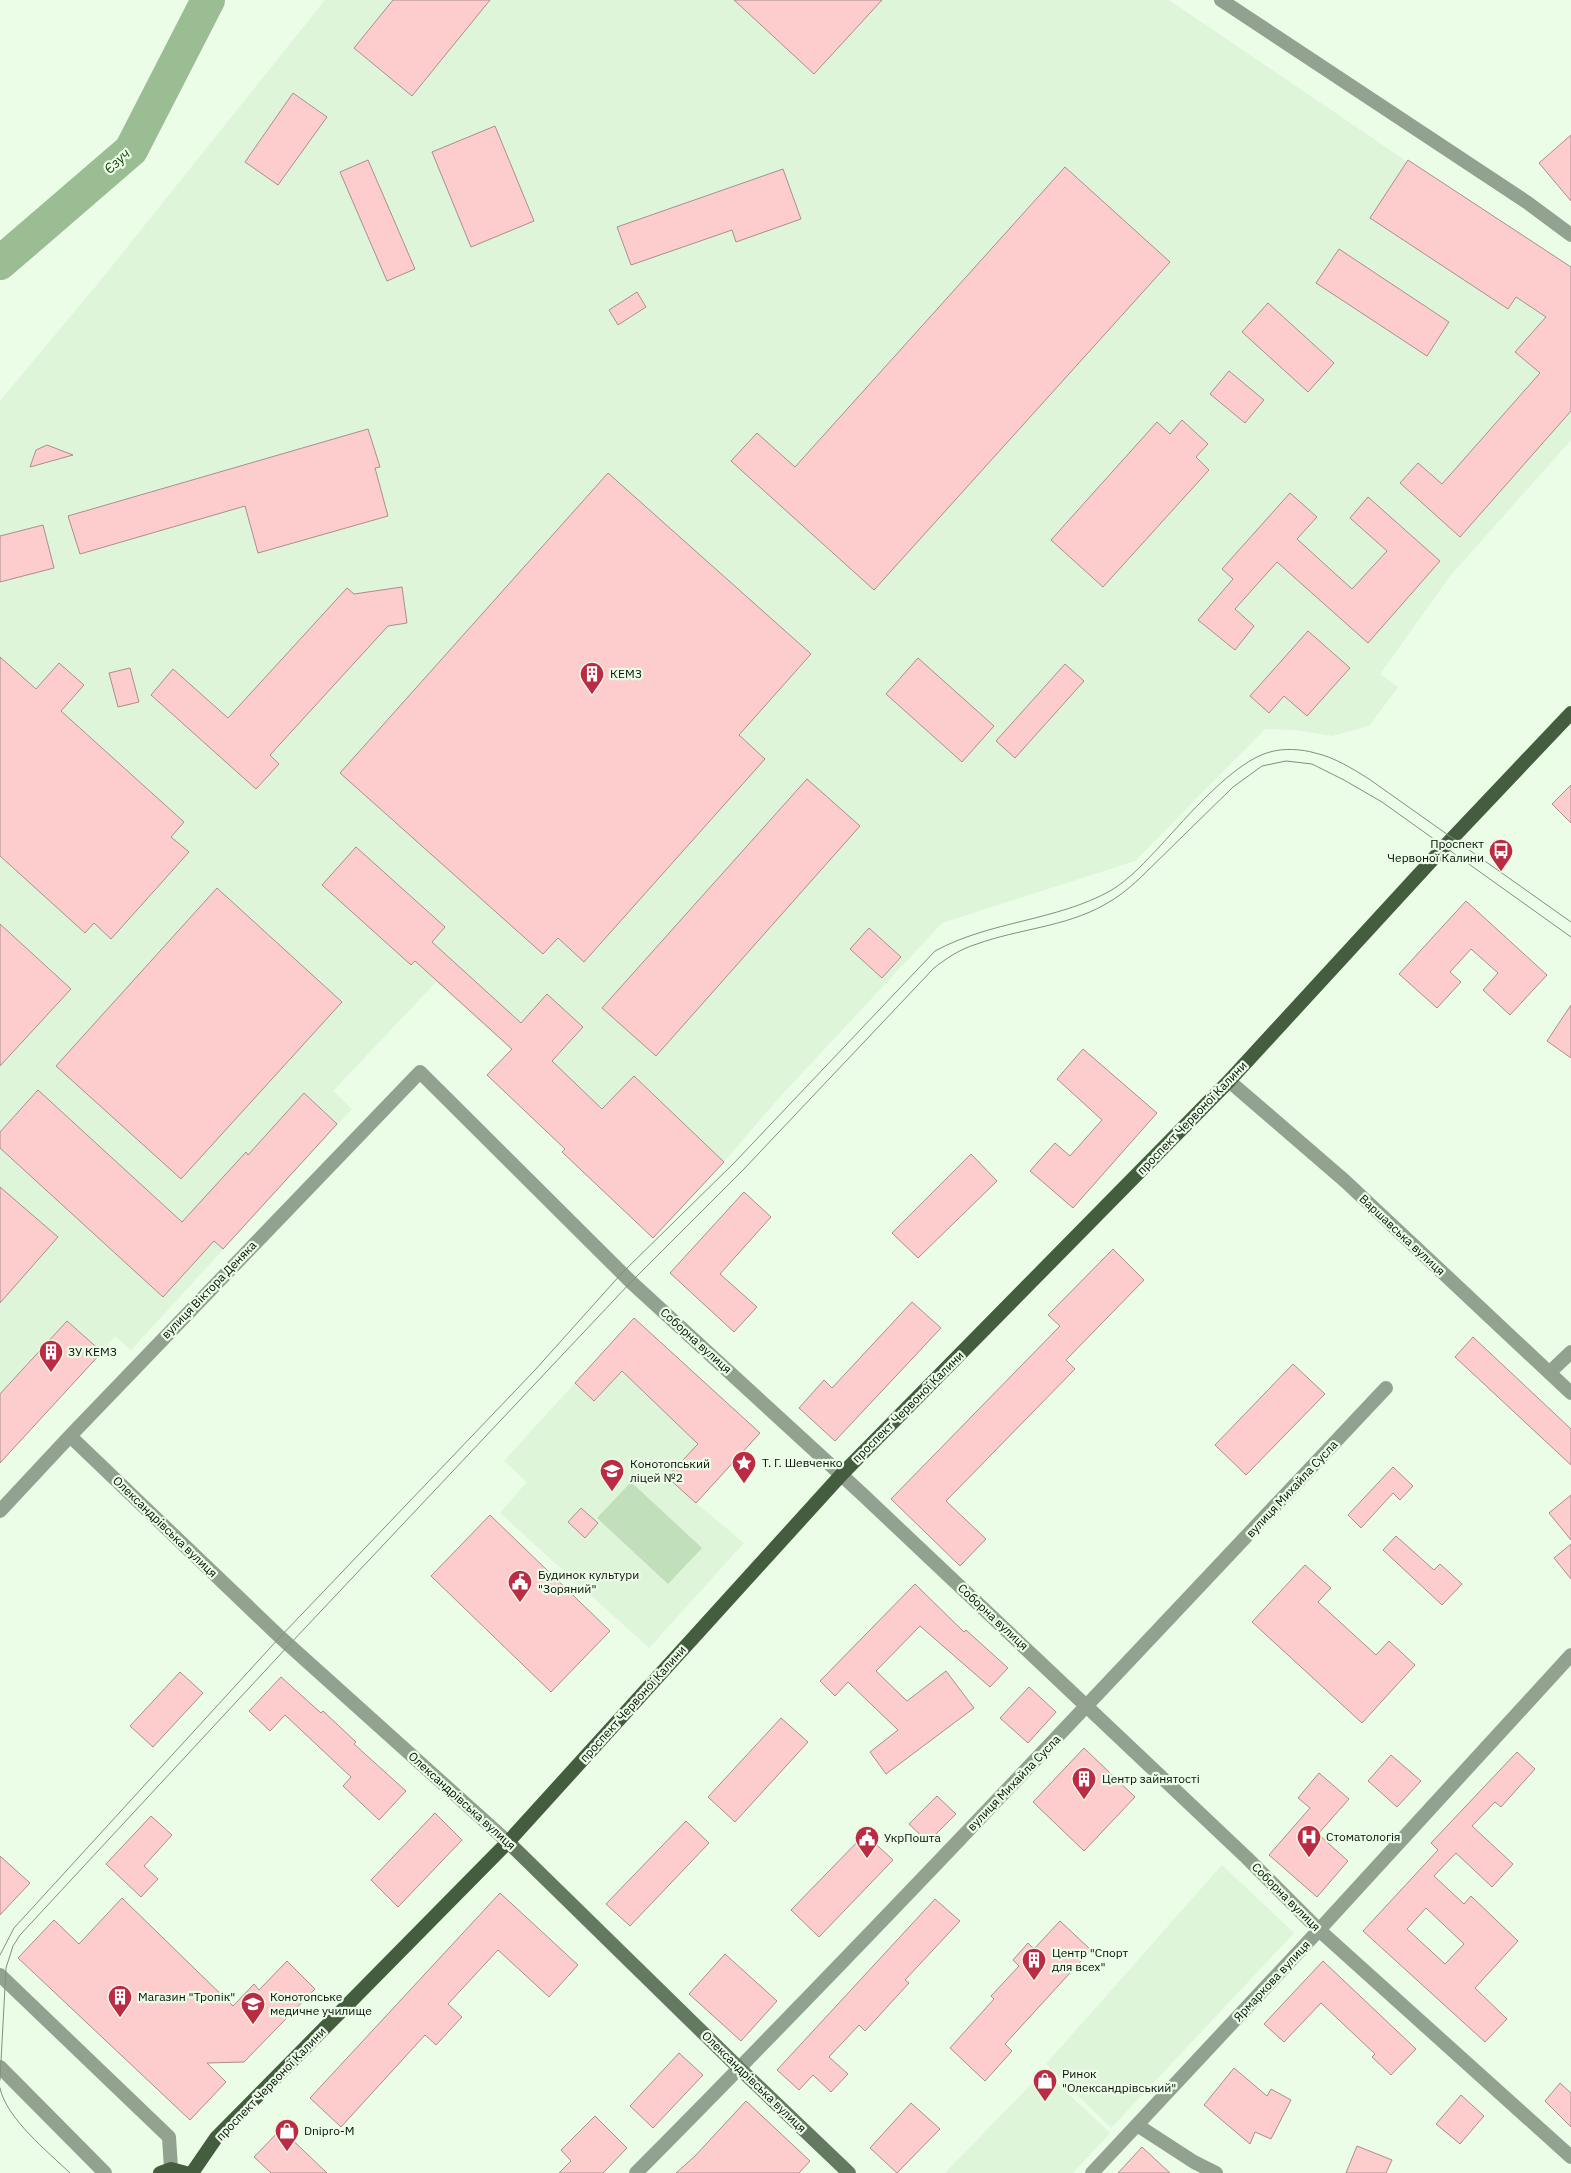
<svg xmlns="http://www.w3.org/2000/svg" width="1571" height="2173" viewBox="0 0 1571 2173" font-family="'IBM Plex Sans',sans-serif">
	<rect width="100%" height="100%" fill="#ebfce7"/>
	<path fill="#def5d9" d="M325,0h844l402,273v167l-121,136 -70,98 18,13 -29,39 -37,10 -37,-6 -30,-1 -130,132 -193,62 -165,177 -53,62 -71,75 -91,-85 14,-14 -12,-11 -11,11 -66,-63 24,-25 -75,-68 -103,109 19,18 -221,241 -16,-14 -115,127v-1062l96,-115z
		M634,1318l126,115 -64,70 48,40 -95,105 -149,-135 27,-31 -23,-21z
		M1222,1865l72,68 -183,195 -65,-64z
		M1044,2071l66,62 -37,40h-128z"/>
	<path fill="#c1dfbb" d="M631,1482l71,66 -34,36 -71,-66z"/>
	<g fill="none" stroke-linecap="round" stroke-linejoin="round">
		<path stroke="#9bbd94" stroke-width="34" d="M0,263l131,-113 77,-150"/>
	</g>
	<path fill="#fdcdce" stroke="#aa8e8e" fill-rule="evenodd" d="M393,0h97l-78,96 -58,-48z
		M734,0h148l-68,74z
		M293,93l34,24 -49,68 -33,-23z
		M495,126l39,95 -63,26 -39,-95z
		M1571,135v66l-32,-38z
		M368,160l47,109 -28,12 -47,-109z
		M1408,160l163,107v144l-111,126 -60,-54 18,-20 24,21 98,-111 -25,-21 31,-35 -30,-20 -8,12 -138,-91z
		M1065,167l105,95 -296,328 -143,-129 26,-28 38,34z
		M783,169l18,50 -65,23 -4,-12 -101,35 -14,-38z
		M1339,249l110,73 -22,34 -111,-73z
		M637,292l9,15 -28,18 -9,-15z
		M1268,303l66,60 -26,29 -66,-60z
		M1229,371l35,29 -19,23 -35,-29z
		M1182,420l26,24 -12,13 13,13 -106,117 -52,-47 106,-118 13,12z
		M368,429l12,38 -5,1 13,48 -130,37 -13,-47 -165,48 -12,-38z
		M47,445l26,10 -43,12 6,-17z
		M608,473l203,181 -72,81 26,24 -181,203 -26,-24 -15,16 -203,-181z
		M1290,493l27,24 -20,22 55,50 35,-38 -37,-33 18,-21 72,64 -72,82 -91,-81 -42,47 19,17 -19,24 -37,-30 35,-41 -11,-10z
		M43,525l11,43 -54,14v-46z
		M402,587l5,36 -19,3 -118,129 9,9 -23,25 -105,-94 22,-26 55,49 119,-130 7,6z
		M1308,631l42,37 -43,48 -23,-20 -15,17 -19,-17z
		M0,657l36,32 23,-26 25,22 -23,26 123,111 -13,15 18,15 -78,87 -17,-16 -9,10 -85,-77z
		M918,658l76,68 -32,36 -76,-68z
		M1065,664l19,17 -69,77 -19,-17z
		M130,668l9,34 -21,5 -9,-34z
		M807,779l53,47 -204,230 -54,-48z
		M1571,785v38l-19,-19z
		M356,847l89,80 -13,15 89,81 26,-29 36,33 -31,34 50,48 32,-33 90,86 -71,76 -91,-86 3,-3 -78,-74 25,-26 -97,-88 -4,4 -89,-80z
		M217,888l125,114 -161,177 -125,-113z
		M1466,901l81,74 -37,40 -27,-25 15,-17 -27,-24 -21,23 11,10 -24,26 -38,-34z
		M0,924l71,65 -71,77z
		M869,928l32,29 -19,21 -32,-29z
		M1571,1005v53l-24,-17z
		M1083,1049l74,64 -84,95 -43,-37 25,-28 15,13 32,-36 -45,-41z
		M38,1090l144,132 64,-70 2,3 56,-62 33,31 -114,125 -9,-8 -51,56 -163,-149v-16z
		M971,1154l26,27 -79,77 -26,-25z
		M0,1187l58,50 -58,66z
		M744,1192l27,25 -51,57 37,33 -23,25 -64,-59z
		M1113,1249l31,31 -78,80 9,9 -129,132 40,38 -26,27 -69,-67 169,-173 -12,-11z
		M912,1302l29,26 -106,113 -36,-33 25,-28 8,8z
		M634,1318l126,115 -64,70 -29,-26 31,-33 -76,-73 -28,30 -19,-18z
		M67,1321l35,31 -102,111v-69z
		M1473,1337l98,92v36l-116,-108z
		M1293,1364l32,30 -79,81 -31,-30z
		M1393,1467l20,19 -13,14 -7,-7 -32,35 -13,-13z
		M1571,1495v45l-22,-27z
		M581,1508l17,15 -13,15 -17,-16z
		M490,1515l120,116 -59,61 -120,-116z
		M1396,1536l38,34 6,-6 22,20 -20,21 -59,-55z
		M1571,1544v35l-17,-21z
		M1305,1565l26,23 -13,14 58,53 13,-14 26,24 -53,58 -110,-101z
		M915,1584l49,48 2,-2 42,38 -18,19 -70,-61 -44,45 31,30 39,-30 28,37 -88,66 -16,-22 28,-22 -50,-48 -13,14 -15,-15z
		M180,1672l23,21 -50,54 -23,-21z
		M281,1677l40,36 2,-2 33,31 -2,2 52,47 -27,29 -36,-34 8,-9 -66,-62 -15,16 -21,-20z
		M1029,1687l27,25 -28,31 -28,-25z
		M781,1718l27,24 -73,80 -27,-25z
		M1084,1748l51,49 -51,54 -51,-49z
		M1517,1752l18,17 -34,38 -6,-5 -23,24 41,38 -21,23 -36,-34 -22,23 30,28 7,-8 47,45 -43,47 32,31 -22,23 -122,-111 75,-81 -7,-7zM1426,1908l38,36 -19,20 -38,-35z
		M1391,1755l30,26 -24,26 -29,-26z
		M1319,1773l30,26 -31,35 30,27 -31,36 -48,-42 41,-47 -12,-10z
		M937,1796l19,18 -28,28 -19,-18z
		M435,1813l27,27 -64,67 -27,-27z
		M151,1816l21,19 -28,31 14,13 -17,18 -35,-33z
		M686,1821l23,22 -79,83 -24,-22z
		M865,1834l28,26 -74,77 -28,-27z
		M0,1856l30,27 -30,32z
		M500,1893l78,72 -29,32 -51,-47 -50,54 14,13 -26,28 -11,-10 -84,92 -31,-29z
		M122,1898l111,108 21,-22 5,6 28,-29 28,28 -71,73 -37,1 19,19 -36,38 -172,-162 36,-38 25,24z
		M935,1899l25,22 -55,59 4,3 -44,48 -6,-6 -30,32 19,17 -17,18 -18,-17 -14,15 -22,-20z
		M1060,1921l31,29 -86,94 7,7 -27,30 -35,-33 44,-49 -3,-3 28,-30 -6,-6 15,-17 6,6z
		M725,1954l52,47 -36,40 -52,-47z
		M1323,1961l93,88 -25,26 -19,-18 3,-3 -54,-51 -37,39 -20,-18z
		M679,2053l24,22 -50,53 -23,-22z
		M1234,2068l33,28 4,-7 20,11 -20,39 -16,-7 -5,12 -46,-39z
		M1560,2083l11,10v34l-26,-26z
		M1461,2095l23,21 -24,28 -24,-20z
		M746,2101l64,60 -11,12h-123l19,-17z
		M911,2103l29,26 -43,44 -27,-25z
		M595,2116l32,32 -24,25h-44l12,-12 -10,-11z
		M281,2129l46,44h-56l-17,-16z
		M1357,2146l35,14 -6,13h-40z
		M1142,2147l28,26h-52z"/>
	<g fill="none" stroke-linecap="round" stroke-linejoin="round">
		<path stroke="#93a290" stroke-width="14" d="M1221,0l307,203 43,32
			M1229,1081l116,100 226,212
			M1550,1372l21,-20
			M70,1436l210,201 228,205
			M0,1511l70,-75 350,-364 211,210 230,211 386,365 72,72 252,227
			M0,1975l169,162 2,32
			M0,2067l105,106
			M1137,2125l57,37 22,11
			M636,2173c255,-257 502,-522 750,-785
			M1092,2173l227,-243 252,-275"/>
		<path stroke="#647a60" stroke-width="14" d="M508,1842l232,227 109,104"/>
		<path stroke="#435d3e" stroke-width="14" d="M160,2173l11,-4 15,4
			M192,2173l24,-35 292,-296 334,-368 387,-393 216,-235 126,-133"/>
		<path stroke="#838f80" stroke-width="1" d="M0,1955l14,-27 266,-291 255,-267 87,-97 112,-110 201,-212c55,-30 121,-30 175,-60 19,-11 36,-30 51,-46 25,-27 73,-84 109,-93 13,-4 32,-3 45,1 19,4 38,16 54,26l202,143
			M0,2080l6,-112 7,-22 7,-11 269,-290 342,-363 112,-112 191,-202c13,-10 26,-19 43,-24 41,-15 88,-17 127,-39 13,-7 23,-15 34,-25l95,-93 29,-21 24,-5 26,3 32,16 38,22 189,135
			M0,2088c6,30 48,64 70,85"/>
	</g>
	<defs>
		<symbol id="building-pin" viewBox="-11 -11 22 30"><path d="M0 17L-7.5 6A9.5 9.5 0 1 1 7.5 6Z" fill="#bc2b44" stroke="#ebfce7"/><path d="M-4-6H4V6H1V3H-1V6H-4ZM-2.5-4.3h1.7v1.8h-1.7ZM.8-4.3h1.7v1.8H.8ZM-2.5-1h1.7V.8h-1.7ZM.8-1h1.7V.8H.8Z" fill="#fff"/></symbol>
		<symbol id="bus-pin" viewBox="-11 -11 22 30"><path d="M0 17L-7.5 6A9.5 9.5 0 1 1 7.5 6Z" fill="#bc2b44" stroke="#ebfce7"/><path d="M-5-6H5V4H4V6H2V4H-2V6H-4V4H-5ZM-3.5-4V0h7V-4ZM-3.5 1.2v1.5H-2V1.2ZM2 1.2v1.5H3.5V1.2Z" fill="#fff"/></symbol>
		<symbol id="sight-pin" viewBox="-11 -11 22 30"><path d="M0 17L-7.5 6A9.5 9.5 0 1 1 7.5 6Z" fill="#bc2b44" stroke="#ebfce7"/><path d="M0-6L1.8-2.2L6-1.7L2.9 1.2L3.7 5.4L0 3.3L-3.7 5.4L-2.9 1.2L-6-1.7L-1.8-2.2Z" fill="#fff"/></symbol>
		<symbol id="school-pin" viewBox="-11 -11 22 30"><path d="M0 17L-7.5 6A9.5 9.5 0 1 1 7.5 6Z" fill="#bc2b44" stroke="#ebfce7"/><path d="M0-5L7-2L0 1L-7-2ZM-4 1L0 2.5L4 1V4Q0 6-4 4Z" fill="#fff"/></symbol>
		<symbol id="civic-pin" viewBox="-11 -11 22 30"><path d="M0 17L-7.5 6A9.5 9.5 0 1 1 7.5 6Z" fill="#bc2b44" stroke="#ebfce7"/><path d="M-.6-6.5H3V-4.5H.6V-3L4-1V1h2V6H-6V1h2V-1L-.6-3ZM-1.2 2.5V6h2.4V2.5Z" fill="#fff"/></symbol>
		<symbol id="hospital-pin" viewBox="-11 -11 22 30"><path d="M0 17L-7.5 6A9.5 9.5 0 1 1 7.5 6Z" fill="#bc2b44" stroke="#ebfce7"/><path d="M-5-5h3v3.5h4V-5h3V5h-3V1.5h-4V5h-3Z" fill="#fff"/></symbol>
		<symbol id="university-pin" viewBox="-11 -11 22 30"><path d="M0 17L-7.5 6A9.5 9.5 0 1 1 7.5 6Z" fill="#bc2b44" stroke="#ebfce7"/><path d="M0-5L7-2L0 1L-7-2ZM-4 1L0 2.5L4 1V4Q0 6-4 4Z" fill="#fff"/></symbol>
		<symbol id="shop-pin" viewBox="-11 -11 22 30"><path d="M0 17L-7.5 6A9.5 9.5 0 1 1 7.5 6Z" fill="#bc2b44" stroke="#ebfce7"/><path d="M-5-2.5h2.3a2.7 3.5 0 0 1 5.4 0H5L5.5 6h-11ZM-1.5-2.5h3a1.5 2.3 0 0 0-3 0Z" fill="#fff"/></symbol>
	</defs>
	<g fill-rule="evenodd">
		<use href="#building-pin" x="578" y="660" width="28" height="38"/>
		<use href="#bus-pin" x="1487" y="837" width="28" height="38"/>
		<use href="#building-pin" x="37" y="1338" width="28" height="38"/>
		<use href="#sight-pin" x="730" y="1449" width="28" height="38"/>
		<use href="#school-pin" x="598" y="1457" width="28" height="38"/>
		<use href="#civic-pin" x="506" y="1568" width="28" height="38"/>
		<use href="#building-pin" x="1070" y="1765" width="28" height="38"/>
		<use href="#hospital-pin" x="1295" y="1823" width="28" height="38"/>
		<use href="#civic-pin" x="853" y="1824" width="28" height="38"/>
		<use href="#building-pin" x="1020" y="1946" width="28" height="38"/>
		<use href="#building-pin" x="106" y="1983" width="28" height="38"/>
		<use href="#university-pin" x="239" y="1990" width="28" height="38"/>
		<use href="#shop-pin" x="1031" y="2067" width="28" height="38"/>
		<use href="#shop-pin" x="273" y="2117" width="28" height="38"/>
	</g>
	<g text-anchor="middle" stroke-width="4.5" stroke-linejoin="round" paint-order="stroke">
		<g font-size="12" fill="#080e07" stroke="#ebfce7" text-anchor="start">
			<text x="610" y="678">КЕМЗ</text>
			<text x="1484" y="848" text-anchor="end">Проспект<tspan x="1484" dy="14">Червоної Калини</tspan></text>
			<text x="68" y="1356">ЗУ КЕМЗ</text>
			<text x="762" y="1467">Т. Г. Шевченко</text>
			<text x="630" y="1468">Конотопський<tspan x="630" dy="14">ліцей №2</tspan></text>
			<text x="538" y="1579">Будинок культури<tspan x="538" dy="14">"Зоряний"</tspan></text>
			<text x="1102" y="1783">Центр зайнятості</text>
			<text x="1326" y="1841">Стоматологія</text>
			<text x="884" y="1842">УкрПошта</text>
			<text x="1052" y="1957">Центр "Спорт<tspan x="1052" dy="14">для всех"</tspan></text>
			<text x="138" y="2001">Магазин "Тропік"</text>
			<text x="270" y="2001">Конотопське<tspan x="270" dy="14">медичне училище</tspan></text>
			<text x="1062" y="2078">Ринок<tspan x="1062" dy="14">"Олександрівський"</tspan></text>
			<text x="304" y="2135">Dnipro-M</text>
		</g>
		<g font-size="12" fill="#080e07" stroke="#ebfce7">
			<text transform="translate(1192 1118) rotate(-46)" y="4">проспект Червоної Калини</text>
			<text transform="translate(1402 1235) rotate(43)" y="4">Варшавська вулиця</text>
			<text transform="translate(209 1290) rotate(-46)" y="4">вулиця Віктора Деняка</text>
			<text transform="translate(696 1341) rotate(42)" y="4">Соборна вулиця</text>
			<text transform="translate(908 1407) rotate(-45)" y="4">проспект Червоної Калини</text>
			<text transform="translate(1292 1489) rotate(-47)" y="4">вулиця Михайла Сусла</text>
			<text transform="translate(165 1527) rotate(44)" y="4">Олександрівська вулиця</text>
			<text transform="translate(993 1617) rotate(43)" y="4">Соборна вулиця</text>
			<text transform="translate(633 1704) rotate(-48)" y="4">проспект Червоної Калини</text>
			<text transform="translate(1014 1783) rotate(-46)" y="4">вулиця Михайла Сусла</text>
			<text transform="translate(462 1801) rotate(42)" y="4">Олександрівська вулиця</text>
			<text transform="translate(1286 1897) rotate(45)" y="4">Соборна вулиця</text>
			<text transform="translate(1272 1981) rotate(-47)" y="4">Ярмаркова вулиця</text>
			<text transform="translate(754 2082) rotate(44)" y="4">Олександрівська вулиця</text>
			<text transform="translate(271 2084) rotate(-46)" y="4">проспект Червоної Калини</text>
		</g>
		<g font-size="14" font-style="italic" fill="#154309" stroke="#ebfce7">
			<text transform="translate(117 161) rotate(-43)" y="5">Єзуч</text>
		</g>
	</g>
</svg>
